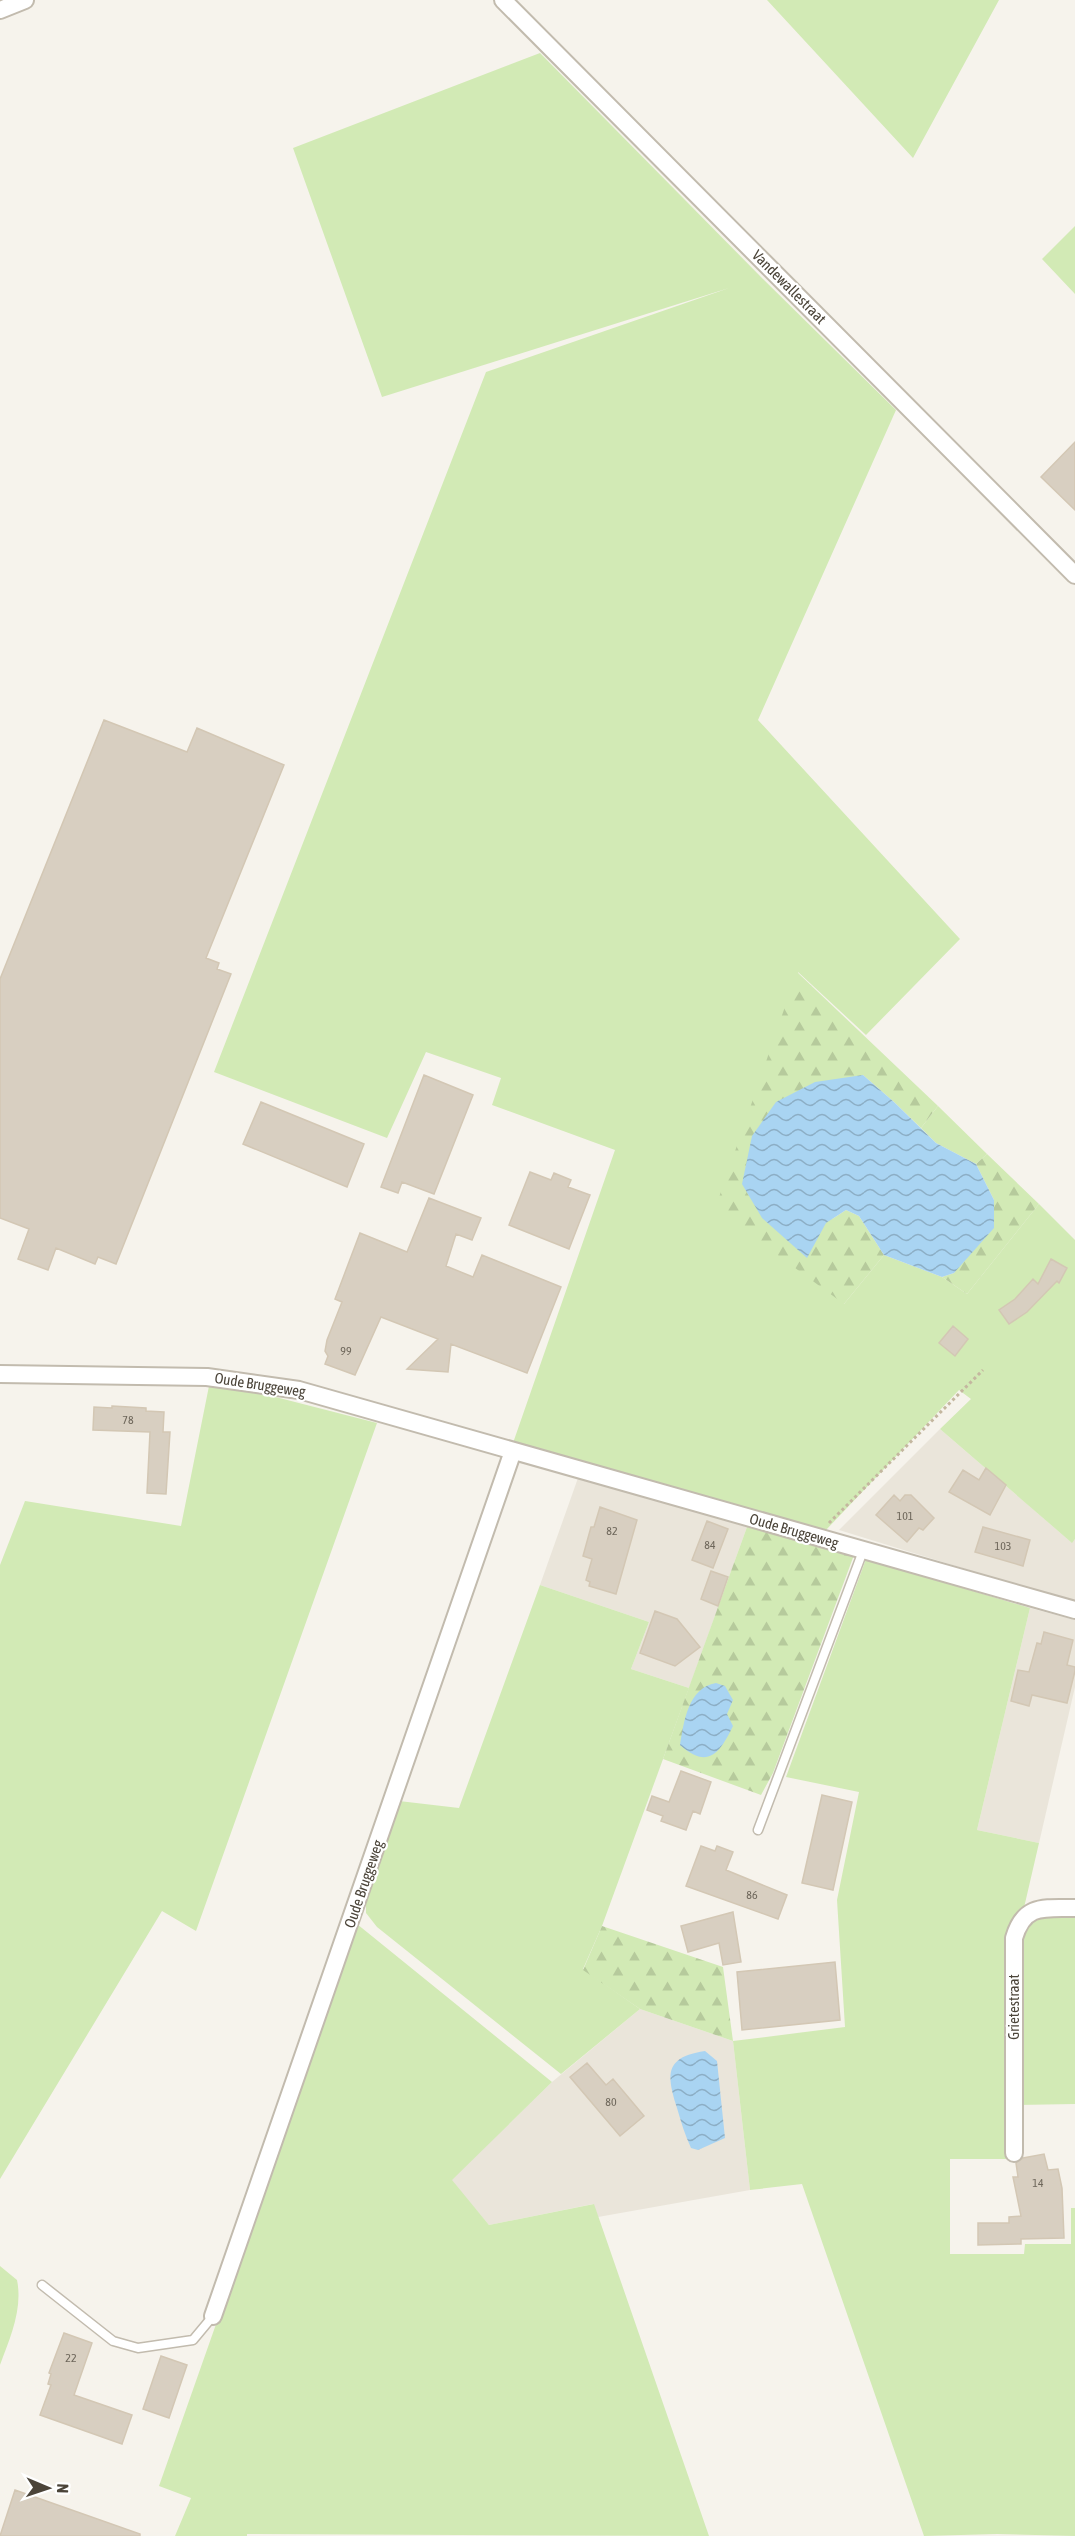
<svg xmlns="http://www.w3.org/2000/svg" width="1075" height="2536" viewBox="0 0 1075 2536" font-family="'Asap Condensed',sans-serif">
	<defs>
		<pattern id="forest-firs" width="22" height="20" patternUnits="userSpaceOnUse" patternTransform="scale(1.5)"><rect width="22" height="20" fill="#d2eab5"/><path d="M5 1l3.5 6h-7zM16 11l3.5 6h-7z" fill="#b6ca9c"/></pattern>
		<pattern id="water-waves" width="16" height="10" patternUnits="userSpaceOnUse" patternTransform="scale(1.5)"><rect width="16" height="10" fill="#a9d4f2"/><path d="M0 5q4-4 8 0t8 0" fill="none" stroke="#8caec5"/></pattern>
	</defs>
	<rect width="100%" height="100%" fill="#f6f3ec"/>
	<path fill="#eae5da" d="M940,1429l131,113 4,-3v64l-236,-73z
		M578,1478l169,49 -58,161 -58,-19 18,-47 -109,-37z
		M1030,1608l45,12v67l-36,156 -62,-13z
		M640,2009l93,32 17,149 -152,27 -5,-13 -104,21 -38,-45 101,-98z"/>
	<path fill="#d2eab5" d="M767,0h232l-86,158z
		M540,53l221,224 135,133 -138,310 202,219 -94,96 -68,-63 46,332 40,-49 58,22 25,17 72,-90 36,36v299l-3,4 -132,-114 31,-30 -12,-9 -133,140 -313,-87 102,-293 -123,-45 9,-27 -75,-26 -39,86 -173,-66 272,-700 243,-84 -347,109 -89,-249z
		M1075,226v68l-33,-35z
		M938,1106l49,48 -11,10 -40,-21 -15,-15z
		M209,1386l43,5 125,32 -181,508 -34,-20 -162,268v-614l25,-64 156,25z
		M866,1559l164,49 -53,222 62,13 -16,69 52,-4v196l-58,1v54h-67v95h74l1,-10h46v-36h4v328l-78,-2 -73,2 -122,-352 -52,6 -17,-149 112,-14 -8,-127 22,-108 -73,-15z
		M540,1585l109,37 -18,47 58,19 -87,238 -19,43 57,40 -79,65 -184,-147 -11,-14v-16l33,-96 60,7z
		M357,1924l195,158 -100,98 37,45 105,-21 115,332 -462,-2v2h-72l16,-38 -32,-12z
		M0,2266l17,14c6,29 -7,58 -17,85z"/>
	<path fill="url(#forest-firs)" d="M797,972l141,134 -17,22 -27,-26 -31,-27 -121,109 20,34 45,40 19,-35 20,-13 13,6 25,39 -40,49 -129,-95z
		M987,1154l52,50 -72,90 -25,-17 12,-4 40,-73 -18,-36z
		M747,1527l107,28 -81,218 -12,22 -98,-36z
		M602,1926l121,41 10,74 -93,-32 -57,-39z"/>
	<path fill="url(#water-waves)" d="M863,1075l31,27 42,41 40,21 18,36v28l-40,45 -12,4 -58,-22 -25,-39 -13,-6 -20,13 -19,35 -45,-40 -20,-34 10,-48 24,-34 39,-20z
		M716,1683l9,3 8,14 -6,14 6,12c-13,27 -25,44 -53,19 4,-24 8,-57 36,-62z
		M705,2051l12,10 8,77 -27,12 -7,-2c-6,-13 -10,-26 -14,-40 -11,-34 -12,-51 28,-57z"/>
	<path fill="#d8cfc1" stroke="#d3c7b4" stroke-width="1.5" d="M1075,442v68l-34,-33z
		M104,720l83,32 10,-24 87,37 -78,193 13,5 -2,6 14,5 -115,290 -18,-7 -3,7 -39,-16 -8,22 -30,-11 11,-30 -29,-11v-239z
		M424,1075l49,20 -39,99 -32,-12 -4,11 -17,-6z
		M261,1102l103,42 -17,43 -104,-43z
		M530,1172l21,8 3,-7 17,7 -3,7 22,8 -21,54 -60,-24z
		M429,1198l52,20 -9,22 -16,-6 -10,32 27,11 9,-22 79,32 -34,86 -76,-29 -3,28 -41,-3 31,-30 -57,-22 -26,58 -30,-11 3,-8 -3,-5 2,-11 15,-38 -7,-3 25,-66 47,19z
		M1051,1259l16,9 -8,15 -2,-2 -30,31 -18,12 -10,-14 16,-11 18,-20 5,5z
		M953,1326l15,13 -13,17 -16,-13z
		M112,1406l34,2v3l18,1 -1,20h7l-4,62 -19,-1 3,-61 -57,-2 1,-23 18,1z
		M986,1468l20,17 -16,30 -41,-23 14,-22 16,10z
		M894,1495l6,6 5,-6h6l23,23 -11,12 -4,-2 -12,14 -31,-27z
		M600,1507l37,13 -21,74 -27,-8 1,-4 -4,-2 6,-21 -9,-3 8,-29h3z
		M707,1521l21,8 -15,39 -21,-8z
		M983,1527l47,13 -7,26 -48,-14z
		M711,1571l17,6 -10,29 -17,-7z
		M655,1611l22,8 23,28 -25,19 -35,-13z
		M1044,1632l29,8 -6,25 8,2v4l-8,32 -35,-8 -3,11 -18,-5 7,-31 11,2 8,-29 4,1z
		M681,1771l30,11 -11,32 -7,-3 -7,19 -25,-9 2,-5 -16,-6 5,-14 17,6z
		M822,1795l30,7 -19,88 -31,-7z
		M701,1846l14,5 2,-5 16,6 -7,18 61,25 -9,24 -92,-33z
		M733,1912l8,50 -18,3 -4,-22 -31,9 -7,-26z
		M835,1962l5,58 -98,10 -5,-58z
		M587,2063l19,22 7,-6 31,37 -24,20 -50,-59z
		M1044,2154l4,16 10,-1 4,19 2,50 -43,1v5l-43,1v-22h31v-6l12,-1 -8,-39h5l-2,-14 7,-5z
		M64,2333l28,10 -18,52 58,20 -10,29 -82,-29 11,-30 -3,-1 3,-10 -2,-1z
		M161,2356l26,9 -18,53 -26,-9z
		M15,2490l125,44v2h-140z"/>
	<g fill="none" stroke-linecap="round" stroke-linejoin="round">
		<defs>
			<path id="service" d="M758,1830l105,-279
				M42,2285l71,56 25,7 55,-8 20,-24"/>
			<path id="minor" d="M503,0l572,575
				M0,10l25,-10
				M0,1374l207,3 92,13 776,220
				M1014,2153v-215c10,-34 29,-30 61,-30
				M213,2316l300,-865"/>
		</defs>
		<use href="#service" stroke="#c2bbae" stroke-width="11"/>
		<use href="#minor" stroke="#c2bbae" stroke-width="20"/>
		<path stroke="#c4b79f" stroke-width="3" stroke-dasharray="3 3" stroke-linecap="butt" d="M829,1523l154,-153"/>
		<use href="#service" stroke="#fff" stroke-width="8"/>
		<use href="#minor" stroke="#fff" stroke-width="16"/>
	</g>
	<g text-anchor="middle" stroke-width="4.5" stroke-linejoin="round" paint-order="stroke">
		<g font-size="12" fill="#6e675b">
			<text x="346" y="1355">99</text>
			<text x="128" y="1424">78</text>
			<text x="905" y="1520">101</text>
			<text x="612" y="1535">82</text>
			<text x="710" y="1549">84</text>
			<text x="1003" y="1550">103</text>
			<text x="752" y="1899">86</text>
			<text x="611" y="2106">80</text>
			<text x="1038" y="2187">14</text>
			<text x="71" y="2362">22</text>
		</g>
		<g font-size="15" fill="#4b4439" stroke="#fff">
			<text transform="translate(789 287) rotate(45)" y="5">Vandewallestraat</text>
			<text transform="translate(260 1385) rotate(9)" y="5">Oude Bruggeweg</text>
			<text transform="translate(794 1531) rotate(16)" y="5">Oude Bruggeweg</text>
			<text transform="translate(364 1884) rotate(-71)" y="5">Oude Bruggeweg</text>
			<text transform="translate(1014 2007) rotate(-90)" y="5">Grietestraat</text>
		</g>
	</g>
	<g transform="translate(48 2488) rotate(92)" stroke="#ffffff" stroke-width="4.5" paint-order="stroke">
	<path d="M0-4.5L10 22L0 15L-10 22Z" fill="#4b4439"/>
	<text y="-9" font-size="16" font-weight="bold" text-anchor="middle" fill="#4b4439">N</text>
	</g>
</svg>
